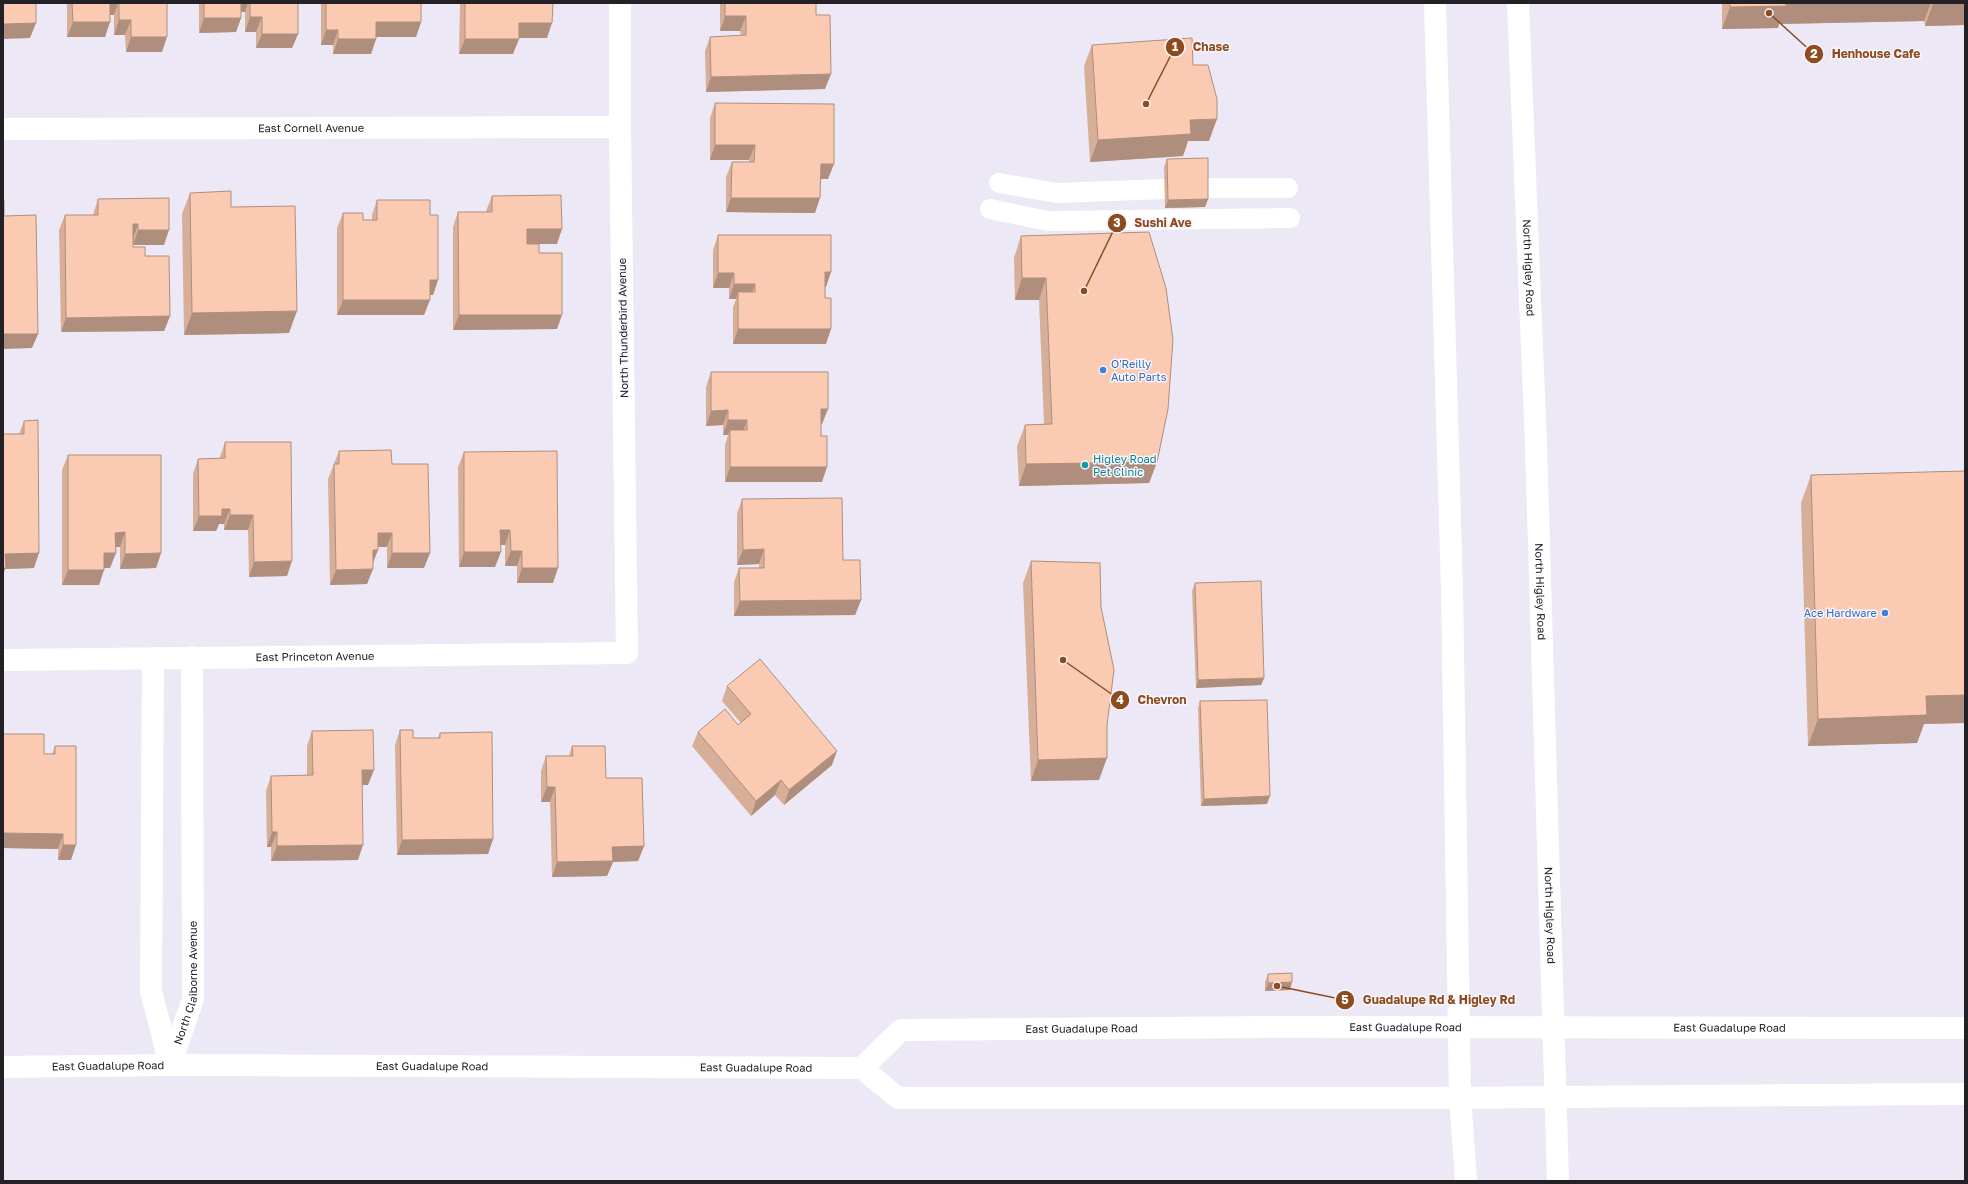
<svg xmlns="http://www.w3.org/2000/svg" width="1968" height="1184" viewBox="0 0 1968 1184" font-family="'Golos Text',sans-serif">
	<rect width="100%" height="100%" fill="#ede8f5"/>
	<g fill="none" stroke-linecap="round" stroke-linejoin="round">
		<path stroke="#fff" stroke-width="20" d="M999,183l58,10 108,-4
			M1205,188h83
			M990,209l58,12 242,-3"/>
		<g stroke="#fff" stroke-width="22">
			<path id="s1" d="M3,129l617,-2"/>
			<path d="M153,658l-2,333 19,74"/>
			<path id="s2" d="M3,660l624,-7 -7,-526v-124"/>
			<path id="s3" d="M170,1065l23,-66 -1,-342"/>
		</g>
		<g stroke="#fff" stroke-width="22">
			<path d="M1435,3l17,587 8,507 6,84"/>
			<path id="s4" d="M1518,3l18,442 22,736"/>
			<path id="s5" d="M3,1067l167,-2 692,3 36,30h512l555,-4"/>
			<path id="s6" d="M862,1068l39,-38 377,-3 687,1"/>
		</g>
	</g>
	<path fill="#d7af99" d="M67,3h100l-5,49h-36l-1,-17h-11v-20h-4l-5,22h-38z
		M199,3h99v31l-6,14h-36v-16h-11v-20h-4v6l-5,14 -37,1z
		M321,3h100v19l-5,15h-40v2l-5,15h-38v-9h-12z
		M460,3h93l-6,35h-28l-6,16h-54z
		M720,3h96v12l9,74 -119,3 -1,-41 5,-14 31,-1 -1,-5h-20z
		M1722,3h243v22l-40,1 -1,-5 -145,3 -1,4 -56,1z
		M1092,45l101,20 16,76h-21l-5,15 -93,6 -6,-96z
		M715,103l113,76h-8l-5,34 -89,-1v-35l6,-15h17v-2h-39v-42z
		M1167,159l41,40 -3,8 -40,1 -1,-41z
		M190,193l41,14 58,126 -105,2 -2,-121z
		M492,196l65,48h-30l12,9 18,76 -104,1v-103l5,-15h28v-1z
		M169,198l-5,47h-31v2l12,9 25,60 -6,15 -103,1 -2,-102 6,-15h28l5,-16z
		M377,200l53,15 8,65 -5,15h-3l-6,20h-87v-87l6,-15 20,7h9v-5z
		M718,235l108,52h-1l1,57h-93v-37l3,-8h-7v-11h-16v-38z
		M1021,236l136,226 -8,21 -130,3 -2,-40 8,-21 19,-1 -5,-124h-24l-1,-42z
		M711,372l111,52h-1l1,58h-97v-37l3,-10h-5v-10l-17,1v-39z
		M24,421l10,147 -29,1 -2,6v-141h16z
		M225,442l62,134 -38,1 -1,-47h-24v-6h-5l-3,7h-23v-57l5,-15 22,-1v-1z
		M339,451l53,13 32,104h-37v-21h-9l-11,37 -37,1 -2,-106z
		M464,452l89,131h-36v-17h-12v-21h-5l-5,22h-36l-1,-100z
		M68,455l93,98 -5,15 -36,1v-22h-4l-6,21h-6l-5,17h-37v-115z
		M1965,471v252l-41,1 -7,19 -109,3 -7,-243 10,-28z
		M742,499l101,61 18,40 -6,15 -121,1v-34l5,-14h20v-4l-22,1v-51z
		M1031,561l68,219 -68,1 -8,-198z
		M1195,583l69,95 -3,7 -65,3 -4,-97z
		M727,686l105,79 -48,40 -9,-10 -24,21 -59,-70 6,-14 40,-7 3,-2 -19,-22z
		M1200,701l67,103 -66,2 -3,-97z
		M400,730l13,8h25l2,-5 53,106 -5,15 -91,1 -2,-110z
		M312,731l56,54h-6l-4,75 -87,1v-14h-4l-1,-56 5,-15h36v-30z
		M3,734l41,20h8l3,-8 16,114h-13v-11l-55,-1z
		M572,746l34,32 38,68 -6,15 -25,1 -6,14 -55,1 -2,-75h-9v-31l5,-15h23z
		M1268,974l22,16 -25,1v-9z"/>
	<path fill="#af8e7d" d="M109,3h9l-4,12h-10z
		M239,3h9l-3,9h-9z
		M1785,3h146l-7,18 -145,3 -1,4 -56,1 8,-22z
		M1933,3h32v22l-40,1z
		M725,16h21l-6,15h-20z
		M250,17h12l-6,15h-11z
		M204,18h37l-5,14 -37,1z
		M119,20h12l-6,15h-11z
		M73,22h37l-5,15h-38z
		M376,22h45l-5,15h-45z
		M36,23l-6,15 -27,1v-15z
		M519,23h33l-5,15h-34z
		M326,30h12l-5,15h-12z
		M262,34h36l-6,14h-36z
		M131,37h36l-5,15h-36z
		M338,39h38l-5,15h-38z
		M465,39h54l-6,15h-54z
		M831,74l-6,15 -119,3 5,-15z
		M1217,119l-8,22h-21l-5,15 -93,6 8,-22 92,-20z
		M715,145h40l-6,15h-39z
		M821,164h13l-6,15h-13z
		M731,198h89l-5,15 -89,-1z
		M1208,199l-3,8 -40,1 3,-8z
		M133,224h5l-5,15z
		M527,229h35l-5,15h-36z
		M138,230h31l-5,15h-31z
		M825,272h6l-5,15h-6z
		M718,273h16l-5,15h-16z
		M1022,278h24l-7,22h-24z
		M430,280h8l-5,15h-9z
		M734,284h21l-5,15 -12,-7 -2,7h-7z
		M343,300h87l-6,15h-87z
		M297,311l-8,22 -105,2 8,-22z
		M459,315h103l-5,14 -104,1z
		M170,316l-6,15 -103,1 5,-14z
		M738,329h93l-5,15h-93z
		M3,334h35l-6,14 -29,1z
		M821,409h7l-6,15h-6z
		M728,410l-5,15 -17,1 5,-15z
		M728,420h19l-5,15 -12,-5 -2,5h-5z
		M1157,462l-8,21 -130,3 7,-22z
		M730,467h97l-5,15h-97z
		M222,509h8l-6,15h-5l-3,7h-23l6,-15z
		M230,515h23l-5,15h-24z
		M500,530h10l-5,15h-10z
		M125,532l-5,15h-10l5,-14z
		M378,533h14l-5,14h-15z
		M764,549l-5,15 -22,1 6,-15z
		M373,550h5l-6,15z
		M511,551h11l-5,15h-12z
		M464,552h37l-6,15h-36z
		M39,553l-5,15 -29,1 -2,6v-15l2,-6z
		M104,553h12l-6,15h-11z
		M161,553l-5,15 -36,1 5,-15z
		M392,553h38l-6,15h-37z
		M292,561l-5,15 -38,1 5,-15z
		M522,568h36l-5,15h-36z
		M373,569l-6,15 -37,1 6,-15z
		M68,570h36l-5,15h-37z
		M861,600l-6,15 -121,1 6,-15z
		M1264,678l-3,7 -65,3 2,-8z
		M1965,695v28l-41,1 -7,19 -109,3 10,-27 108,-23z
		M837,751l-5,14 -48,40 5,-15z
		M1107,758l-8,22 -68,1 7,-21z
		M362,770h12l-6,15h-12z
		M781,780l-6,15 -24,21 5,-15z
		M547,787h8l-5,15h-9z
		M1270,796l-3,8 -66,2 3,-7z
		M272,832h5l-6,15h-4z
		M3,833l60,1 -5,15 -55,-1z
		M493,839l-5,15 -91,1 5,-15z
		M63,845h13l-5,15h-13z
		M363,845l-5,15 -87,1 6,-15z
		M644,846l-6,15 -25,1 -6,14 -55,1 5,-15 55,-15z
		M1292,982l-2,8 -25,1 3,-8z"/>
	<path fill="#facbb2" stroke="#af8e7d" d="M3,3h33v20l-33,1z
		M72,3h38v19h-37z
		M119,3h48v34h-36v-17h-12z
		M204,3h37v15h-37z
		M250,3h48v31h-36v-17h-12z
		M326,3h95v19h-45v17h-38v-9h-12z
		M465,3h88l-1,20h-33v16h-54z
		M725,3h91v12h14l1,59 -120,3 -1,-40 36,-2v-19h-21z
		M1730,3h56v3l-56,1z
		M1192,38l1,27h15l9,34v20l-27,1 1,14 -93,6 -6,-95z
		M715,103l119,1v60h-13l-1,34h-89l1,-36h22l1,-17h-40z
		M1208,158v41l-40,1 -1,-41z
		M231,191v16l64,-1 2,105 -105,2 -2,-120z
		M561,195l1,34h-35v15h12v9h23v62h-103l-1,-103h34v-16z
		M169,198v32h-31v-6h-5v23h12v9h24l1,60 -104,2 -1,-103h33v-16z
		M3,200h1v16l32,-1 2,119h-35z
		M377,200h53v15h8v65h-8v20h-87v-87h20v7h14z
		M1149,232l17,56 7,52 -5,69 -11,53 -131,2 -1,-39 27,-1 -6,-146h-24l-1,-42z
		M718,235h113v37h-6v26h6v31h-93v-37h17v-8h-21v-11h-16z
		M711,372h117v37h-7v27h6v31h-97v-37h17v-10h-19v-10l-17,1z
		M38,420l1,133 -34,1 1,14h-3v-134h21v-13z
		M225,442h66l1,119 -38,1 -1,-47h-23v-6h-8v7h-23l-1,-57 27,-1z
		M391,450l1,14h36l2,89h-38v-20h-14v17h-5v19l-37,1 -2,-106h5v-13z
		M557,451l1,117h-36v-17h-11l-1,-21h-10l1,22h-37v-100z
		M68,455h93v98l-36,1v-22l-10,1 1,20h-12v17h-36z
		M1965,471v224l-39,1 1,19 -109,4 -7,-244z
		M842,498l1,62h17l1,40 -121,1 -1,-33h25v-19l-21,1 -1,-51z
		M1031,561l69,2 1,44 13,63 -7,55v33l-69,2z
		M1261,581l3,97 -66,2 -3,-97z
		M760,659l77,92 -48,39 -8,-10 -25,21 -58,-69 27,-23 13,16 13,-11 -24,-28z
		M1267,700l3,96 -66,3 -4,-98z
		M373,730l1,40h-12l1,75 -86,1v-14h-5l-1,-56 42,-1 -1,-44z
		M400,730h13v8h27v-5l52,-1 1,107 -91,1z
		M3,734h41v20h11v-8h21v99h-13v-11l-60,-1z
		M572,746h33l1,32h36l2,68 -32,1 1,14 -56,1 -2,-75h-8l-1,-31h27z
		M1292,973v9l-24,1v-9z"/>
	<g fill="#3f7fe0" stroke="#f9f6fe" stroke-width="1.5">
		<circle cx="1103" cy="370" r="4"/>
		<circle cx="1885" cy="613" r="4"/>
	</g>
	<circle fill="#0f9aa8" stroke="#f9f6fe" stroke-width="1.5" cx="1085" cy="465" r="4"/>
	<g text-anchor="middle" stroke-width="3" stroke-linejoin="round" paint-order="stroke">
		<g font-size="11" fill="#232126" stroke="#f9f6fe">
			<text dy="4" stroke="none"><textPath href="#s1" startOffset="308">East Cornell Avenue</textPath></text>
			<text dy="4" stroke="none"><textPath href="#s4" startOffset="265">North Higley Road</textPath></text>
			<text transform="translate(623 328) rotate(-91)" y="4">North Thunderbird Avenue</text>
			<text dy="4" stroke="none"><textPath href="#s4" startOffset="589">North Higley Road</textPath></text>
			<text dy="4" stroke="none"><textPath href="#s2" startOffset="312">East Princeton Avenue</textPath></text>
			<text dy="4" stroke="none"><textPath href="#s4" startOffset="913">North Higley Road</textPath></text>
			<text dy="4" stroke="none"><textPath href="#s3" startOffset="85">North Claiborne Avenue</textPath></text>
			<text dy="4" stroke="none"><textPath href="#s6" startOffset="559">East Guadalupe Road</textPath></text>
			<text dy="4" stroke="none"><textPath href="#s6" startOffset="883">East Guadalupe Road</textPath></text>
			<text dy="4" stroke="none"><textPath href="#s6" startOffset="235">East Guadalupe Road</textPath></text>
			<text dy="4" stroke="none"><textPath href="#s5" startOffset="105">East Guadalupe Road</textPath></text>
			<text dy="4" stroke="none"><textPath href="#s5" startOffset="429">East Guadalupe Road</textPath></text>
			<text dy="4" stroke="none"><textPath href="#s5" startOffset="753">East Guadalupe Road</textPath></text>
		</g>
		<g font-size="11" fill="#366cbe" stroke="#f9f6fe" text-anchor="start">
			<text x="1111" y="368">O'Reilly<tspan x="1111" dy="13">Auto Parts</tspan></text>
			<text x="1877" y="617" text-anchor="end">Ace Hardware</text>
		</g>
		<g font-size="11" fill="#0d838f" stroke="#f9f6fe" text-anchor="start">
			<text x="1093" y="463">Higley Road<tspan x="1093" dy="13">Pet Clinic</tspan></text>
		</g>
	</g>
	<path fill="none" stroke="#8e4b1d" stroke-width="1.5" d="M1146 104L1175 47M1769 13L1814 54M1084 291L1117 223M1063 660L1120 700M1277 986L1345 1000"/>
	<g fill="#8e4b1d" stroke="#f9f6fe" stroke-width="1.5">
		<circle cx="1146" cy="104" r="4"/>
		<circle cx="1769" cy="13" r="4"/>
		<circle cx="1084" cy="291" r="4"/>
		<circle cx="1063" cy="660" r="4"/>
		<circle cx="1277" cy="986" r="4"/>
		<circle cx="1175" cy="47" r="10"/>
		<circle cx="1814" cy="54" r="10"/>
		<circle cx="1117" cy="223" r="10"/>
		<circle cx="1120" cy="700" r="10"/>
		<circle cx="1345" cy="1000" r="10"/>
	</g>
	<g font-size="12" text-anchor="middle" font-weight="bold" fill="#fff">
		<text x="1175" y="51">1</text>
		<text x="1814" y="58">2</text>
		<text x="1117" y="227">3</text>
		<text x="1120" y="704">4</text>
		<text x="1345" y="1004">5</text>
	</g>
	<g font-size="12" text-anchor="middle" font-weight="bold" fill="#8e4b1d" stroke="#f9f6fe" stroke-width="3" stroke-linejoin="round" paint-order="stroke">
		<text x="1211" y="51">Chase</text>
		<text x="1876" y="58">Henhouse Cafe</text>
		<text x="1163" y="227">Sushi Ave</text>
		<text x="1162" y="704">Chevron</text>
		<text x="1439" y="1004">Guadalupe Rd &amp; Higley Rd</text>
	</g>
	<rect width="1968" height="1184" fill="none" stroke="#232126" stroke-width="8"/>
</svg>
